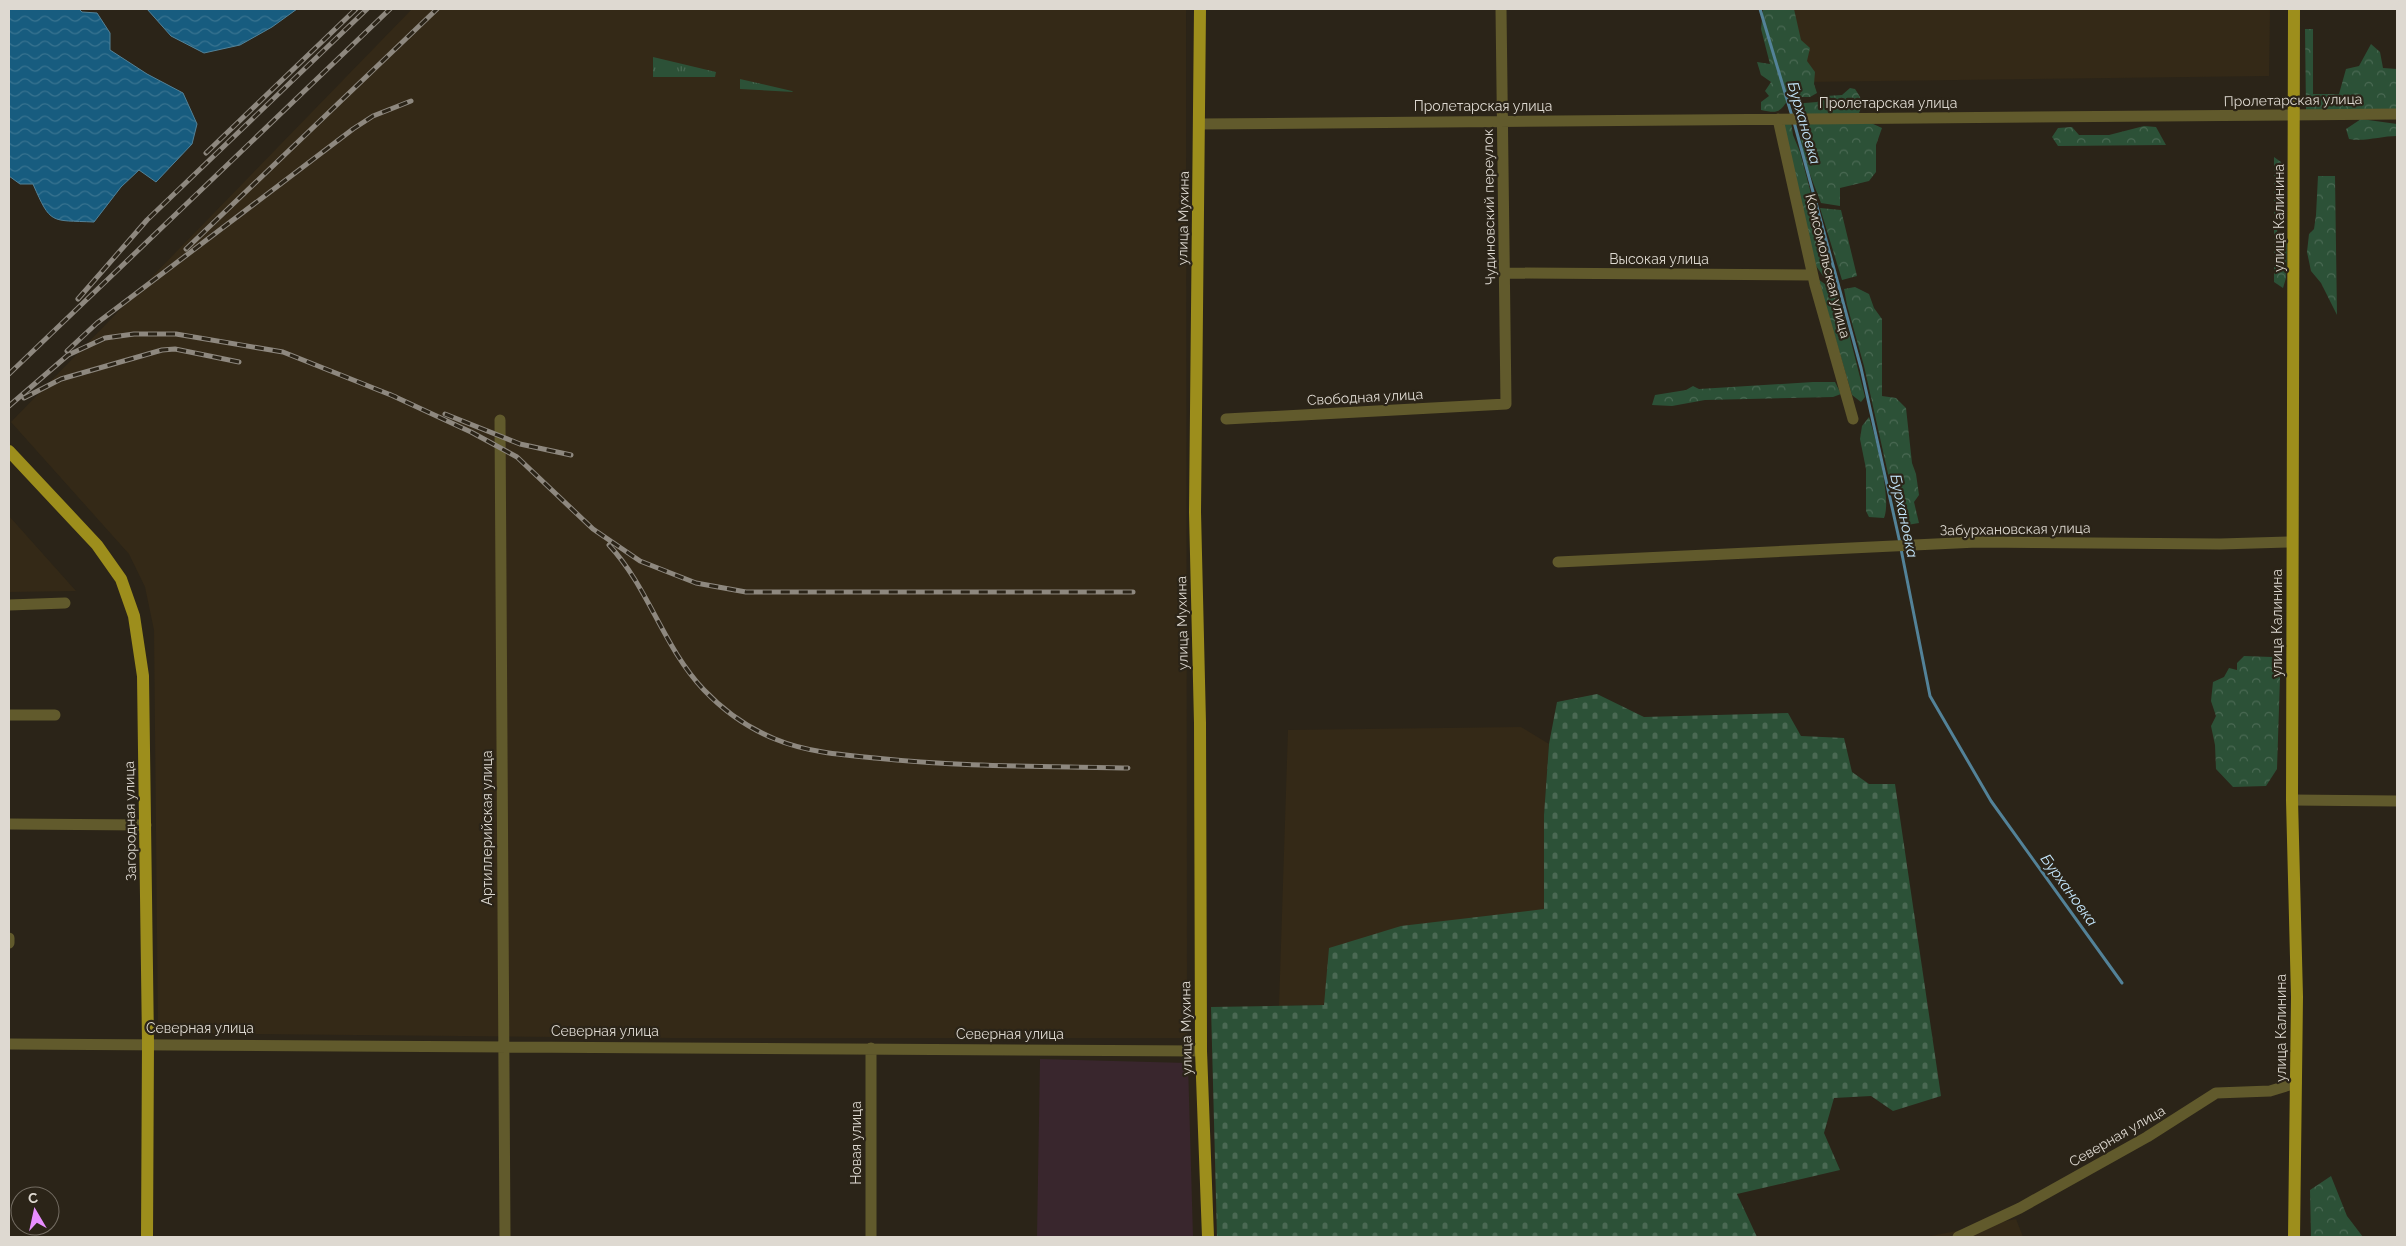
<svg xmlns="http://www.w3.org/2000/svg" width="2406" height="1246" viewBox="0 0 2406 1246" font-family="Raleway,sans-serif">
	<defs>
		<pattern id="grass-tufts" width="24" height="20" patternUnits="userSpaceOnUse" patternTransform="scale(1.25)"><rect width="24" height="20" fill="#2c5137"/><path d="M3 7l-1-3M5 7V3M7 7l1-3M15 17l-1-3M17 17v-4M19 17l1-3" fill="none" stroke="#4a6953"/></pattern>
		<pattern id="forest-crowns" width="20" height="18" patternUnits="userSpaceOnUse" patternTransform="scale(1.25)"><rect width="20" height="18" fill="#2c5137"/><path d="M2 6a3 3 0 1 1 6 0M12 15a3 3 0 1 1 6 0" fill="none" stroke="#4a6953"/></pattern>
		<pattern id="cemetery-stones" width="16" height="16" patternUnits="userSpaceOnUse" patternTransform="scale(1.25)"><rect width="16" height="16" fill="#2c5137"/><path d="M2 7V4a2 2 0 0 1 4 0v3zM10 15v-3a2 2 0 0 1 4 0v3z" fill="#4a6953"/></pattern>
		<pattern id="water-waves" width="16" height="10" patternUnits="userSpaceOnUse" patternTransform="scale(1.25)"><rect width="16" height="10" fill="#175c7f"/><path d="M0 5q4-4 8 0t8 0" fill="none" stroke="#387390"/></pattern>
	</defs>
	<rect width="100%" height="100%" fill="#2b2418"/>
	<path fill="#39262d" d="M1040,1059l148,4 5,174h-156z"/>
	<path fill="#342917" d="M412,9h774l1,1029h-517l-512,-5 -4,-403 -9,-43 -16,-33 -118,-132z
		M1780,9h490l-1,67 -465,6z
		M9,516l67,75 -67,1z
		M1521,727l28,17 -5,71v94l-220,96 -45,1 9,-276z
		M2016,1219l7,18h-97z"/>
	<path fill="url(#grass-tufts)" d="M653,57l63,15 -1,5h-62z
		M740,79l52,12 1,1 -53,-3z"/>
	<path fill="url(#forest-crowns)" d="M1763,9h31l7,31 9,8 -3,13 8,11 -1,12 3,9 -7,4h-20c-10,15 -11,17 -29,13v-8l8,-6 -4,-5 6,-9 -10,-7 -4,-13 13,2 -9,-35z
		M2305,29h8v65h26l7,-25 13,-3 12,-22 9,8 3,16 14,1 -1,40 -90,1z
		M1850,88l5,1c7,10 9,15 3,26l-58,-1 -7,-3 -1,-7 25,-2 9,-6 16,-1z
		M2361,119l36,5v12c-16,0 -32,6 -48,3l-3,-10z
		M1848,121l23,2 11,5 -6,17v27l-7,9 -29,7v18l-19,-3c-9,-24 -22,-53 -21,-78z
		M1782,122h9l2,13 7,17 33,125 -7,3 -10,-14z
		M2144,126l12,1 10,18 -108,1 -6,-9 6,-9 14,-1 7,8h30z
		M2274,157l7,5 3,10 -5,11 -2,51 10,7 -1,37 -3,10 -9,-6z
		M2318,176h17l2,139 -16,-32 -10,-12 -4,-19 2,-18 5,-5 2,-14z
		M1820,208l21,2 16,66 -15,4z
		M1818,279l15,11 8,12 24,95 -4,5 -9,-7z
		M1855,287l14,7 5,14 8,11v77l14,2 10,10 6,55 4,11 3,21 -5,7 5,21 -12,2 -8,-2 -35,-157 -17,-61 -3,-16z
		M1813,382h22l6,12 -8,3 -128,3 -33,6 -20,-1 3,-10 31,-5 7,-4 6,3z
		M1869,417c7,22 23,82 15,101l-15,-1 -3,-6v-42l-6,-30 2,-13z
		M2244,656l28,1 6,11 2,10 -3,91 -11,17 -33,1 -17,-18 -1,-24 -4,-19 5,-10 -5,-15 2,-19 11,-5 5,-9 8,2v-7z
		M2331,1176l16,40 16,21h-52l-1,-47z"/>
	<path fill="url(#cemetery-stones)" d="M1597,694l47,23 144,-4 13,23 43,2 8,34 17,12h26l46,312 -48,15 -22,-15 -37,2 -10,35 16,37 -103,24 20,43h-540l-6,-230 113,-2 5,-57 72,-22 143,-17v-94l5,-71 8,-42z"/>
	<path fill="url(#water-waves)" stroke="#538298" d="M9,9h70l3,3 15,1 13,20v17l37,24 36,19 14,31 -5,20 -36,38 -17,-12 -18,17 -27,35c-44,-2 -43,3 -61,-38h-13l-11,-8z
		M147,9h150l-25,18 -32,18 -36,8 -33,-17z"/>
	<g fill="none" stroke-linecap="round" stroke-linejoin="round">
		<path stroke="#538298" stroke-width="3" d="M1760,9l32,107
			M1794,122l67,246 39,175
			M1901,549l29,147 61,105 131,182"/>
		<path stroke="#615a2c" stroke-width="11" d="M1778,119l37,166 38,134
			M1199,124l1198,-10
			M1505,273l307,2
			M1226,419l280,-15 -5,-395
			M500,420l5,817
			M1558,562l419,-20 243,2 72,-2
			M9,605l56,-2
			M9,715h46
			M2292,800l105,1
			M9,824l137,1
			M9,943v-5
			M9,1044l1192,7
			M871,1237v-189
			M1958,1237l62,-29 127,-71 69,-44 54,-2 26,-8"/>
		<path stroke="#9d8e1c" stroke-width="12" d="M1200,9l-5,503 5,211 1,328 7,186
			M2294,9l-2,791 5,197 -3,240
			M9,451l88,94 24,34 13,37 9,60 5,367 -1,194"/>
		<defs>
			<path id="rail" d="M206,153l150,-144
				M186,249l251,-240
				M78,299l69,-79 220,-211
				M67,351l30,-28 256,-194 20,-13 38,-15
				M9,374l381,-365
				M389,394l82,38 46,25 76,72 47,32 56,22 50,9h387
				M24,398l37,-19 101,-29 13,-1 64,13
				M9,406l59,-51 37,-17 29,-4h42l107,18 113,45
				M445,414l75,30 51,11
				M609,545c40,43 54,102 95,145 20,21 44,38 71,49 31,13 67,16 100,19 84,9 169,8 253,10"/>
		</defs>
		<use href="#rail" stroke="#8e887f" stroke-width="5"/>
		<use href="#rail" stroke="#2b2418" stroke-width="3" stroke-dasharray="9" stroke-linecap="butt"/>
	</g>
	<g text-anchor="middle" stroke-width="4.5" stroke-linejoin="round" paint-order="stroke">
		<g font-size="14" fill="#ded9d1" stroke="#2b2418">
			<text transform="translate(2293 100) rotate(-1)" y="5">Пролетарская улица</text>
			<text x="1888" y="108">Пролетарская улица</text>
			<text x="1483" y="111">Пролетарская улица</text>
			<text transform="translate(1489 207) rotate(-91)" y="5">Чудиновский переулок</text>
			<text transform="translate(1183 218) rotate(-89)" y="5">улица Мухина</text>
			<text transform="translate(2279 218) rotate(-90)" y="5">улица Калинина</text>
			<text x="1659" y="264">Высокая улица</text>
			<text transform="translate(1828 266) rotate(76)" y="5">Комсомольская улица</text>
			<text transform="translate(1365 397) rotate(-3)" y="5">Свободная улица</text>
			<text transform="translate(2015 529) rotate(-1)" y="5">Забурхановская улица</text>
			<text transform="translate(1182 623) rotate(-91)" y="5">улица Мухина</text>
			<text transform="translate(2277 623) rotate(-90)" y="5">улица Калинина</text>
			<text transform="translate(130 821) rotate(-91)" y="5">Загородная улица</text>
			<text transform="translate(487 828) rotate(-90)" y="5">Артиллерийская улица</text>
			<text x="200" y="1033">Северная улица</text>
			<text transform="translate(1186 1028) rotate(-91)" y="5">улица Мухина</text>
			<text transform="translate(2281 1028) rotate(-90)" y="5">улица Калинина</text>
			<text x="605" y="1036">Северная улица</text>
			<text x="1010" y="1039">Северная улица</text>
			<text transform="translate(2117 1136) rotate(-30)" y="5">Северная улица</text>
			<text transform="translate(856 1143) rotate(-90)" y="5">Новая улица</text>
		</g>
		<g font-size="15" font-style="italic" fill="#c6e8fe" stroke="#2b2418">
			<text transform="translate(1804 123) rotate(74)" y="5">Бурхановка</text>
			<text transform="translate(1904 516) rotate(78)" y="5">Бурхановка</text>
			<text transform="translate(2069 890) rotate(54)" y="5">Бурхановка</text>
		</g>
	</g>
	<rect width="2406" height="1246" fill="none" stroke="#ded9d1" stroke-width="20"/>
	<g transform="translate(35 1211) rotate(351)"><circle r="24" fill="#2b2418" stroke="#736c62"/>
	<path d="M0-4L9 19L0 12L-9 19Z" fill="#e88eff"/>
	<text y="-8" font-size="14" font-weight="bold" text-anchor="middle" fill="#ded9d1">С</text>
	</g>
</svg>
